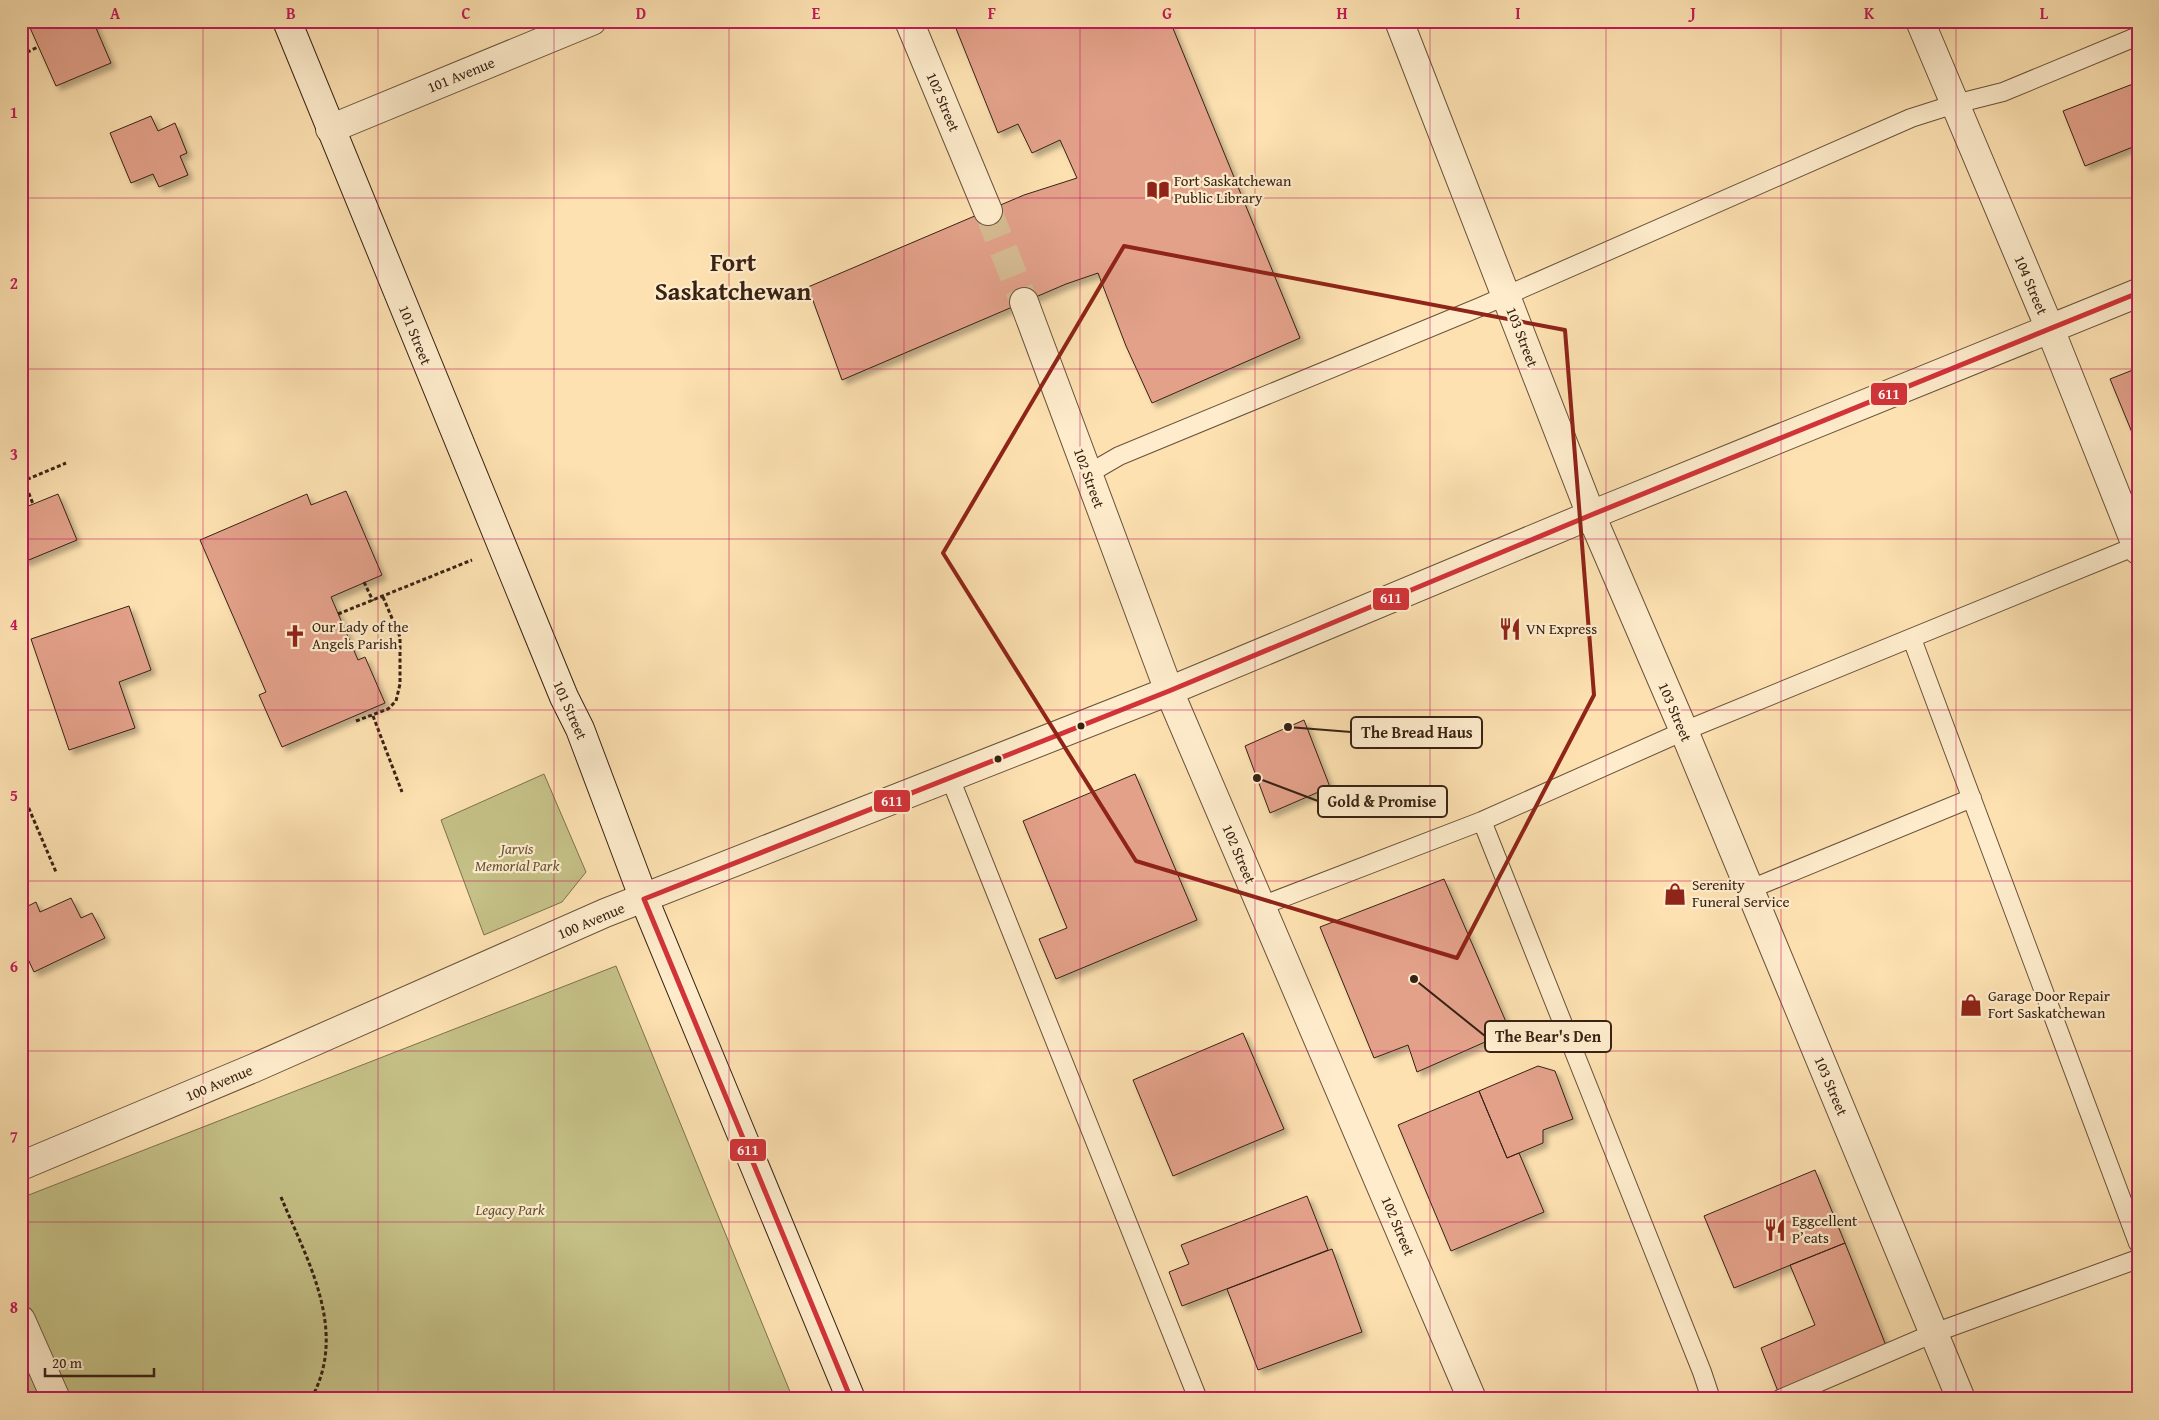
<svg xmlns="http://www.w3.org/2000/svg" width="2159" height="1420" viewBox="0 0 2159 1420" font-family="'Gentium Book Plus',serif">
	<defs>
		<filter id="shadow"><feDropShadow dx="4.5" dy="4.5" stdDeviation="2.5" flood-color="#0004"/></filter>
	</defs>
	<rect width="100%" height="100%" fill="#fde1b1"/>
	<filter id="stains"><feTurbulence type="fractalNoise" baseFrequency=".004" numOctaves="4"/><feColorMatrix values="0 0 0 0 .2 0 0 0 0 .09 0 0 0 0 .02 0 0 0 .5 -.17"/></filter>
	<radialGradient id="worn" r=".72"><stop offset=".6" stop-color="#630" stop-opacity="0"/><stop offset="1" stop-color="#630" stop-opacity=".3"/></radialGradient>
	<path fill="#c5c187" stroke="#7e724e" d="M544,774l42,98 -24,30 -78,33 -43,-115z
		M616,966l177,433h-772v-201z"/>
	<path fill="#e3a18a" stroke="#382214" filter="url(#shadow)" d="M27,21h66l18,42 -55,23z
		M953,21h217l130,317 -148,65 -26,-57 -28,-73 -32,11 -224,96 -34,-93 216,-92 53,-17 -17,-38 -28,13 -14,-29 -20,9z
		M2138,82v63l-53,21 -22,-55z
		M151,116l7,15 17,-8 12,30 -7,3 8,19 -29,12 -6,-13 -22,9 -21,-50z
		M2138,368v79l-28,-68z
		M346,491l36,84 -51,22 27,63 7,-3 20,46 -103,44 -23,-52 7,-3 -66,-152 107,-46 4,11z
		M58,494l19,46 -53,22 -3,-7v-46z
		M129,606l22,64 -32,12 16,46 -66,22 -38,-111z
		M1304,720l26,67 -60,26 -25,-67z
		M1135,774l62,146 -141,59 -17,-40 28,-11 -44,-107z
		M1444,879l66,152 -93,41 -9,-27 -34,13 -54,-131z
		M71,898l10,20 11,-5 13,25 -71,34 -13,-28v-20l7,-3 -6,-12 14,-7 4,10z
		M1243,1033l41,96 -111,47 -40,-96z
		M1538,1066l17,5 18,48 -30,11v13l-36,15 -28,-67z
		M1479,1091l28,67 12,-5 25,59 -93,39 -53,-126z
		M1815,1170l30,73 -111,45 -30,-72z
		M1307,1196l21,54 -146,56 -13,-34 20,-8 -8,-19z
		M1845,1243l42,105 -108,46 -18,-46 54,-23 -25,-60z
		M1332,1249l30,83 -104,38 -31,-81z"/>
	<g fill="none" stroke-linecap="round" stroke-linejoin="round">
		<path stroke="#d6bb92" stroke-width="28" stroke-dasharray="28 14" stroke-linecap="butt" d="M988,211l36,91"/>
		<defs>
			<path id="lane" d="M1088,474l31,-18 361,-149 431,-189 44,-14 48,-12 135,-56
				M1912,639l226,604
				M950,778l248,621
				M1482,821l220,551 9,27
				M1748,890l224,-92
				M1261,906l221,-85 202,-90 452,-185
				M1780,1399l154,-66 204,-74"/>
			<path id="street" d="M909,21l79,190
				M1399,21l192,494 93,216 277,668
				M1920,21l130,308 88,221
				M330,129l262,-108
				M1024,302l145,389 303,708
				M21,1166l233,-98 351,-155 564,-222 422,-176 547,-222
				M21,1320l35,79"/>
			<path id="secondary" d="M287,21l277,676 16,32 64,170 207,500"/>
		</defs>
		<use href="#lane" stroke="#69523b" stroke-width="20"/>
		<use href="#street" stroke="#69523b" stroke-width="30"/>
		<use href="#secondary" stroke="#382214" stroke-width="30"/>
		<path stroke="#382214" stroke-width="3" stroke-dasharray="4 2.5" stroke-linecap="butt" d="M21,55l17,-8
			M24,481l9,23
			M21,482l45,-19
			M364,582l9,19
			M338,614l134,-54
			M373,716l29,76
			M356,721l32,-12 8,-8 4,-17v-47l-17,-40
			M21,790l35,82
			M281,1197c26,63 68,134 30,202"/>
		<use href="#lane" stroke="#feeccc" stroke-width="18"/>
		<use href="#street" stroke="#feeccc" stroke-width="28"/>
		<use href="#secondary" stroke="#feeccc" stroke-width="28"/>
		<defs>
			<path id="bus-1" d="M851,1399l-207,-500 525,-208 422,-176 547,-222"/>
		</defs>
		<use href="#bus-1" stroke="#feeccc" stroke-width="9"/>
		<use href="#bus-1" stroke="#d23339" stroke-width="5"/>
	</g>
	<path fill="none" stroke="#8f2418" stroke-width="4" stroke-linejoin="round" d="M1124,246l441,84 29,365 -137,263 -321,-97 -193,-308z"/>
	<path fill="none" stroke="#c2185b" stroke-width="1" stroke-opacity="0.55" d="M203,21v1378M378,21v1378M554,21v1378M729,21v1378M904,21v1378M1080,21v1378M1255,21v1378M1430,21v1378M1606,21v1378M1781,21v1378M1956,21v1378M21,198h2117M21,369h2117M21,539h2117M21,710h2117M21,881h2117M21,1051h2117M21,1222h2117"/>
	<defs>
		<symbol id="library-bare" viewBox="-9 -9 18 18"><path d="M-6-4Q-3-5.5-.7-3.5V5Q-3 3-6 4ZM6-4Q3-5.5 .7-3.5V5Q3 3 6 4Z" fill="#8f2418" stroke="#feeccc" stroke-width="2.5" paint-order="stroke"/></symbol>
		<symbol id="restaurant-bare" viewBox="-9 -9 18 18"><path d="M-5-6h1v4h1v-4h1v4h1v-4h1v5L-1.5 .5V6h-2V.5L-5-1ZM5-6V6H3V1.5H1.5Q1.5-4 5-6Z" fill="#8f2418" stroke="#feeccc" stroke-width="2.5" paint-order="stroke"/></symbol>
		<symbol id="church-bare" viewBox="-9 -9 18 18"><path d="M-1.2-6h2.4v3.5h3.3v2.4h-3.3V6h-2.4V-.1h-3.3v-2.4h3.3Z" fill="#8f2418" stroke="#feeccc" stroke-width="2.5" paint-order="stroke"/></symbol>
		<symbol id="shop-bare" viewBox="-9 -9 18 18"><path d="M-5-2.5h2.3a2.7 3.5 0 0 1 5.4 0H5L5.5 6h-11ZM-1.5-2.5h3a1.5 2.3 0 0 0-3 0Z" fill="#8f2418" stroke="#feeccc" stroke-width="2.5" paint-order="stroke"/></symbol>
	</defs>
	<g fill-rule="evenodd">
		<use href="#library-bare" x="1142" y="174" width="32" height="32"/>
		<use href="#restaurant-bare" x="1494" y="613" width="32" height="32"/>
		<use href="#church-bare" x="279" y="620" width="32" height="32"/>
		<use href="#shop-bare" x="1659" y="878" width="32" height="32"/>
		<use href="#shop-bare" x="1955" y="989" width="32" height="32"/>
		<use href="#restaurant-bare" x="1759" y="1214" width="32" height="32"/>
	</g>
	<g fill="#382214" stroke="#feeccc" stroke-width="2">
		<circle cx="1081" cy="726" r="4.5"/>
		<circle cx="998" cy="759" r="4.5"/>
	</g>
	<g text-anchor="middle" stroke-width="4.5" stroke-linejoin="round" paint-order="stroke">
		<g font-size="15" fill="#382214" stroke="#feeccc">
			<text transform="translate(461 75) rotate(-22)" y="5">101 Avenue</text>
			<text transform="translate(943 102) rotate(67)" y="5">102 Street</text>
			<text transform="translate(2031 285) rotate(67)" y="5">104 Street</text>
			<text transform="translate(415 335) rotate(68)" y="5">101 Street</text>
			<text transform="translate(1522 337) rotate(69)" y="5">103 Street</text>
			<text transform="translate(1089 478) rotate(70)" y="5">102 Street</text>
			<text transform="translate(570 710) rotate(66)" y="5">101 Street</text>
			<text transform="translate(1675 712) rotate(67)" y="5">103 Street</text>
			<text transform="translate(1239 854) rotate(67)" y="5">102 Street</text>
			<text transform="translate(591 921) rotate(-23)" y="5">100 Avenue</text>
			<text transform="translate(219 1083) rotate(-23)" y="5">100 Avenue</text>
			<text transform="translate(1831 1086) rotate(67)" y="5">103 Street</text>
			<text transform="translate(1398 1226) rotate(67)" y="5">102 Street</text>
		</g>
		<g font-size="15" fill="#382214" stroke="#feeccc" text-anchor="start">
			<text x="1174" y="186">Fort Saskatchewan<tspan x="1174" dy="17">Public Library</tspan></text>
			<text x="312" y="632">Our Lady of the<tspan x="312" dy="17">Angels Parish</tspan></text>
			<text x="1526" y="634">VN Express</text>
			<text x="1692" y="890">Serenity<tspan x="1692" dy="17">Funeral Service</tspan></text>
			<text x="1988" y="1001">Garage Door Repair<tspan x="1988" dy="17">Fort Saskatchewan</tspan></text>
			<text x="1792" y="1226">Eggcellent<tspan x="1792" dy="17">P’eats</tspan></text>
		</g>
		<g font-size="15" font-style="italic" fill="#625236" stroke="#feeccc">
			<text x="517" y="854">Jarvis<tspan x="517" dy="17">Memorial Park</tspan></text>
			<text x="510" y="1215">Legacy Park</text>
		</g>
		<g font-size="25" font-weight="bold" fill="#382214" stroke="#feeccc">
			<text x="733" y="271">Fort<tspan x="733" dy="29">Saskatchewan</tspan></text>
		</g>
	</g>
	<path fill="none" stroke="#382214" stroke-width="2" d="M1288 727L1351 732M1257 778L1318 801M1414 979L1485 1036"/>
	<g fill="#382214" stroke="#feeccc" stroke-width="2">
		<circle cx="1288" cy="727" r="5"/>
		<circle cx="1257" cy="778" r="5"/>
		<circle cx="1414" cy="979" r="5"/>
	</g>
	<g fill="#feeccc" stroke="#382214" stroke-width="2">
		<rect x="1351" y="717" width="131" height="31" rx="5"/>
		<rect x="1318" y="786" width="129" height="31" rx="5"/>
		<rect x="1485" y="1021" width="126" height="31" rx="5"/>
	</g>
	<g font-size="16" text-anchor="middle" font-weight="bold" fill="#382214">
		<text x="1417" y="738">The Bread Haus</text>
		<text x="1382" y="807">Gold &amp; Promise</text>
		<text x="1548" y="1042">The Bear's Den</text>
	</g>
	<g stroke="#feeccc" stroke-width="2">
		<rect x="1870" y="382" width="38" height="24" rx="5" fill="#d23339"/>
		<rect x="1372" y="587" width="38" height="24" rx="5" fill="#d23339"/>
		<rect x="873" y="789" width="38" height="24" rx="5" fill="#d23339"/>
		<rect x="729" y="1138" width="38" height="24" rx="5" fill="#d23339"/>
	</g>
	<g font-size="14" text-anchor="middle" font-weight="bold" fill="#fff">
		<text x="1889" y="399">611</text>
		<text x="1391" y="603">611</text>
		<text x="892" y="806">611</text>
		<text x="748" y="1155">611</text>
	</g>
	<rect width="2159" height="1420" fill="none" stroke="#fde1b1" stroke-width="55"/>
	<path d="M45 1368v8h109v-8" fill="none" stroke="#382214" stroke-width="2.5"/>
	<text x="52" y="1368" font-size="15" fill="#382214" stroke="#feeccc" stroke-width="4" paint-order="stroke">20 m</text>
	<rect x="28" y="28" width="2104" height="1364" fill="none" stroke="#c2185b" stroke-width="2"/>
	<g font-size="16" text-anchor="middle" font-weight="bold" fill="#c2185b">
		<text x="115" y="19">A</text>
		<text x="291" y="19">B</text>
		<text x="466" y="19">C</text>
		<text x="641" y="19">D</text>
		<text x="816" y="19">E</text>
		<text x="992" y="19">F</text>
		<text x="1167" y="19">G</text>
		<text x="1342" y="19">H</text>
		<text x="1518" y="19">I</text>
		<text x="1693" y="19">J</text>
		<text x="1869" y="19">K</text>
		<text x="2044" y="19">L</text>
		<text x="14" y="118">1</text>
		<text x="14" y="289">2</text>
		<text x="14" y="460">3</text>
		<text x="14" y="630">4</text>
		<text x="14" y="801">5</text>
		<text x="14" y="972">6</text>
		<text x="14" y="1142">7</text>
		<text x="14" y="1313">8</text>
	</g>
	<rect width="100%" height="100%" filter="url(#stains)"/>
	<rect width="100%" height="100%" fill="url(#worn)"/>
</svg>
